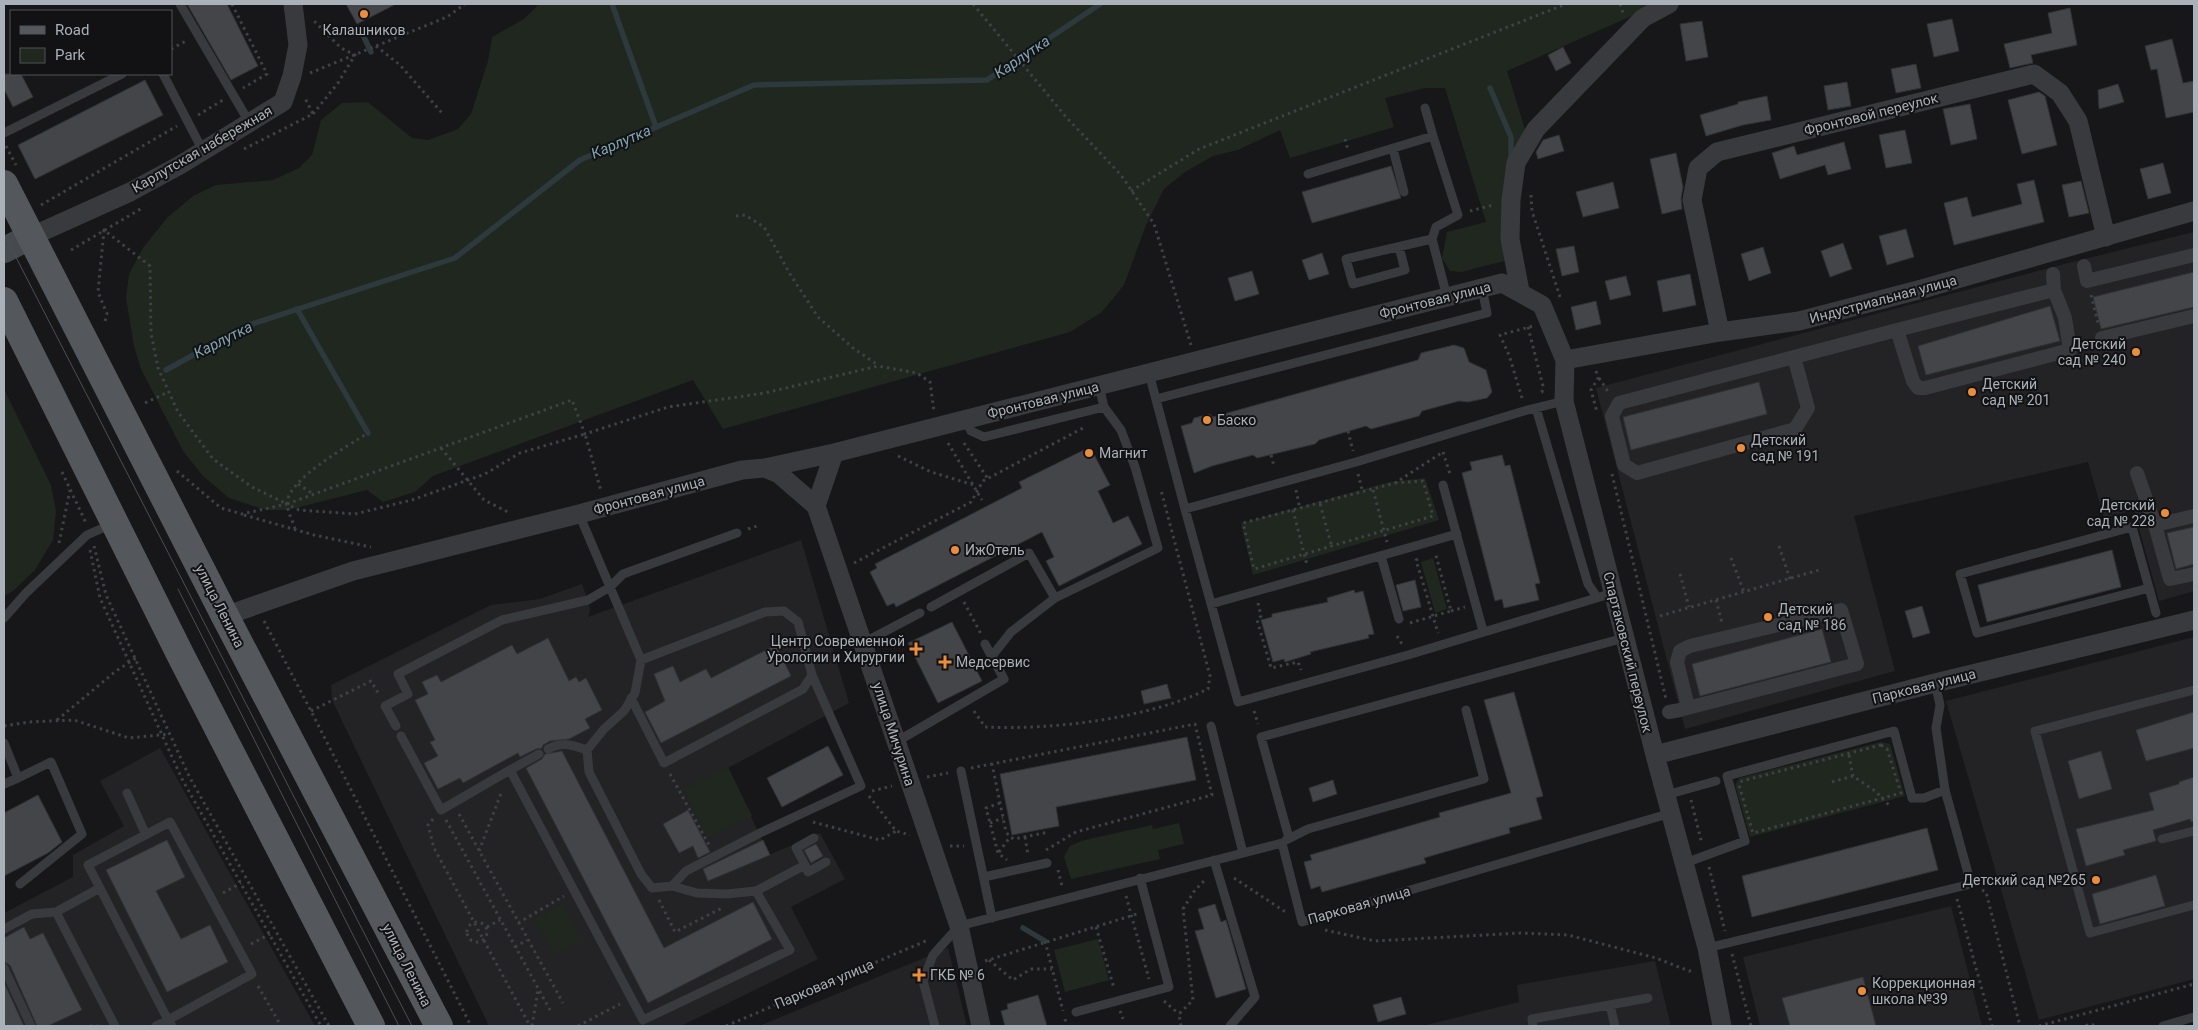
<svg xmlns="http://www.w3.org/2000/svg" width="2198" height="1030" viewBox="0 0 2198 1030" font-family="Roboto,sans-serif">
	<rect width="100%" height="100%" fill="#171719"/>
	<path fill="#232326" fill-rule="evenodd" d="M2194,232v359l-35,10 -25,-91 -30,8 -16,-56 -234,54 41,155 -210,58 -89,-341 464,-123z
		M801,540l48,163 -121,65 41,87 51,-22 25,46 -54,28 27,52 -137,67h-192l-157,-326 -1,-15 160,-80 49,-6 42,-15 6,16 2,11 -2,6zM687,810l16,30 -24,13 -16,-29z
		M2194,637v342l-155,41 -93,-319z
		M160,748l155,278h-311v-113l69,-36v-22l51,-29 -24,-45z
		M1951,906l31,120h-222l-17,-69z
		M948,948l19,78h-208z
		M1655,961l16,65h-249l97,-24 -2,-17z"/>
	<path fill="#1f271f" d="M539,4h1120l-152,67 21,68 -20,121 -47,12 -11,-1 -8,-13 5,-26 39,-10 -41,-134h-20l-40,10 9,29 -104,31 -10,-28 -42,20 -25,6 -28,16 -21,17 -18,36 -22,60 -22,27 -32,20 -347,97 -30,-49 -260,96 -18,16 -32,10 -16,-12 -79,20h-22l-37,-12 -26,-22 -20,-25 -42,-82 -7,-23 -8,-48 3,-24 14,-26 24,-30 26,-22 23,-11 57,-5 26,-12 13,-13 9,-35 21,-17 26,-1 44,36 16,2 30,-11 13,-15 17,-53 4,-24 32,-18z
		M4,389l47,96 5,27 -3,28 -18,30 -22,21 -9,5z
		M1425,478l14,42 -186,55 -12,-52 148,-41z
		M1433,558l14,51 -12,4 -14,-51z
		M1881,742l9,2 15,52 -155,41 -15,-52 4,-7z
		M728,767l24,49 -44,22 -24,-49z
		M1179,823l5,21 -26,6 2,9 -89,20 -7,-22 6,-11 11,-5 71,-16 1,4z
		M562,904l20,35 -28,15 -19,-35z
		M1098,939l11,41 -44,12 -11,-42z"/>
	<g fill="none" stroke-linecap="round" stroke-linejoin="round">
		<path stroke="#2d393c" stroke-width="5.5" d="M612,4l44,123
			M363,35l8,17
			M1490,88l21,49v23
			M297,309l71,124
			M166,370l80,-44 209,-68 125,-98 174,-75 233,-5 113,-76
			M1023,928l22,13"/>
	</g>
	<path fill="#444549" stroke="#313235" d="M187,4h40l31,62 -27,14z
		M346,4h50l-39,20z
		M2070,8l7,37 -46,10 2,8 -23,5 -6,-24 48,-11 -4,-20z
		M1952,19l7,32 -25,6 -7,-33z
		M1702,21l6,36 -22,4 -6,-37z
		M2172,39l11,44 11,-2v31l-28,6 -9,-49 -6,1 -6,-24z
		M1563,47l8,16 -15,8 -8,-16z
		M1916,64l5,24 -25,5 -5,-24z
		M4,74h17l12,23 -20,10 -9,-18z
		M145,80l18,35 -128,64 -17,-34z
		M1847,82l4,24 -23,4 -4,-24z
		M2118,84l6,18 -25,7 -1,-19z
		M2039,92l6,4 12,49 -35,9 -14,-54z
		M1767,96l4,24 -28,5 -37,11 -6,-21 38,-11v-2z
		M1970,104l7,35 -26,6 -8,-36z
		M1905,130l7,33 -26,5 -7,-33z
		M1559,135l5,16 -26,8 -2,-7 7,-12z
		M1844,142l7,27 -23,6 -3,-10 -45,14 -8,-26 22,-7 3,9z
		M1676,153l7,34 -2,11 1,11 -20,5 -12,-55z
		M2163,163l8,30 -23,6 -8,-30z
		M1391,166l10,32 -89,25 -10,-31z
		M2034,180l10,42 -90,23 -10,-42 23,-6 5,20 50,-13 -5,-20z
		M2081,181l8,32 -20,4 -7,-32z
		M1613,182l6,26 -36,9 -7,-25z
		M1906,229l8,28 -27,8 -8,-29z
		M1843,243l9,26 -22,8 -9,-26z
		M1574,246l5,26 -17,4 -6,-27z
		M1763,247l8,26 -22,8 -8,-27z
		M1322,253l7,21 -20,6 -7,-20z
		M1252,271l7,23 -24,7 -7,-23z
		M2194,272v35l-93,22 -8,-32z
		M1690,274l6,31 -33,7 -6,-31z
		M1626,276l5,19 -21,5 -5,-19z
		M1596,301l5,23 -25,6 -5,-23z
		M2050,306l10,35 -134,34 -8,-29z
		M1454,345l10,3 5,14 17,8 6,22 -5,6 -19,4 -9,-1 -37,10 -3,5 -48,13 -5,-3 -47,14 -4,4 -58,14 -4,-3 -41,11 -18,7 -13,-47 11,-3 2,-5 16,-4 3,3 205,-57 3,-7z
		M1759,382l8,32 -136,36 -8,-33z
		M1090,447l20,38 -12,6 15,32 15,-7 14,28 -83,42 -13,-25 8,-4 -12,-25 -146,75 -2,-4 -7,3 -17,-34 7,-4 -2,-4 147,-76 -3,-6z
		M1502,455l3,11 5,-1 30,118 -5,1 4,16 -35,8 -2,-9 -7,2 -33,-128 10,-3 -2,-8z
		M2194,527v37l-18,5 -9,-36z
		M2112,550l9,37 -134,35 -9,-37z
		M1415,580l6,27 -18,4 -7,-26z
		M1354,590l1,3 8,-2 11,43 -6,1 1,3 -59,14 1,2 -26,8 -1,-3 -11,3 -12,-42 11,-3v-3l56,-12 -1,-4z
		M1922,606l8,27 -17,5 -8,-27z
		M952,622l30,59 -44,22 -30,-60z
		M1822,629l9,33 -131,34 -8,-32z
		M548,638l21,43 7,-4 3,5 7,-4 16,32 -17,9 5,9 -21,11 -19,2 -7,4 -1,3 -6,1 -16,8 -2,-4 -55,30 -3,-5 -22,11 -14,-26 14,-7 -8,-14 5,-2 -20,-40 13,-6 -6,-12 15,-7 4,7 71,-37 5,9z
		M776,645l15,31 -130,67 -16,-31 20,-11 -11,-27 19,-8 7,16 26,-13 5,9z
		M1167,684l4,14 -27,6 -3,-13z
		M1514,692l29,104 -7,2 6,21 -33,9 1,5 -86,25 2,5 -104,29 -2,-6 -9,3 -7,-27 8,-2 -2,-5 130,-38 -1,-4 72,-20 -27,-93z
		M2194,712v36l-48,13 -10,-31z
		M1187,737l9,43 -140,27 3,19 -47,9 -12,-61z
		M828,746l15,29 -61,32 -15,-29z
		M562,751l102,197 89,-46 19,37 -124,64 -122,-235 16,-9 3,-5z
		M2101,751l11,38 -33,10 -11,-38z
		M2194,777v44l-3,1 -1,-3 -37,11 3,11 -33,9 2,5 -39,11 -10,-37 78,-19 -5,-17 30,-9v-2z
		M1333,780l4,14 -24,8 -4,-14z
		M38,795l24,47 -14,11 -44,23v-63z
		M688,810l22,42 -12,6 -5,-12 -14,7 -16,-29z
		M1927,828l11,42 -186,47 -10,-41z
		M167,840l18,37 -29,14 25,48 29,-14 18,37 -61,30 -61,-122z
		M763,840l7,15 -62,26 -5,-12z
		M816,844l7,12 -12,7 -7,-13z
		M2156,875l9,31 -65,18 -8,-30z
		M1215,904l6,18 5,-2 20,69 -30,9 -21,-67 9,-2 -6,-20z
		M24,927l6,12 13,-6 39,77 -34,16h-11l-27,-61 -6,-3v-24z
		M1863,977l13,49h-86l-8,-28z
		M4,982l20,44h-20z
		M1038,995l9,31h-42l-4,-15 7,-2 -1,-5z
		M1401,997l5,17 -28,8 -5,-17z"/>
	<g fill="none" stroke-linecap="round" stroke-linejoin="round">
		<path stroke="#3e4145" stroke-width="3" stroke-dasharray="2.5 4" stroke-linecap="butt" d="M232,4l35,70 -24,14
			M973,4l93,113 55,58 33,49 37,121
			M1620,4l3,9
			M376,46l24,19 42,48
			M171,49l15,-8
			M310,73l137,-56 18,-13
			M313,114l25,-31 17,-28 -14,-7 -28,-28
			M198,115l25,-15
			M1345,139l3,11
			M6,146l10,19
			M244,149l69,-35 -9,-18
			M1131,191l68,-42 367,-145
			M1531,195l1,16 28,86
			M41,205l136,-79
			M1470,211l23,-6
			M736,216l9,-1 19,12 26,47 28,43 35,31 25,17
			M71,250l73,-43
			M2091,295l7,28
			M105,321l2,-7 -9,-22 6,-62 46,36 1,67 7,35 20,44 35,47 39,28 35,17 285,-104 13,34 83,-27 97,-14 113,-27 39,7 13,9 4,29
			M1528,327l15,59 -1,6 -3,1
			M1596,371l2,7 -7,12 6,22
			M1599,378l10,15
			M1522,398l-13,-43 -9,-20 33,-9
			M145,403l23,-11
			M1348,431l5,20
			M948,443l34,57
			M964,443l24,36
			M441,448l43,52 26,13
			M1443,452l7,22
			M1271,455l3,11
			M898,456l33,16 43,13
			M177,471l44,37 21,6 45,-10 12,6 56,4 57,-14 73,-26 35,-21 65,-19 16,57
			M62,472l24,51
			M1358,474l5,19
			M1612,474l54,225
			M1395,483l28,-2 10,35 -179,53 -11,-46 152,-40 48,-31
			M298,484l15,10
			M1296,490l4,19
			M1373,490l14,52
			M1320,504l12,43
			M1293,510l14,55
			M244,515l70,20 57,12
			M295,529c-2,-8 -8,-18 -8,-26 1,-24 61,-57 81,-70
			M748,529l9,-3
			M59,543l11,-53
			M94,546l12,49 83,181 140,250
			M1779,546l11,33
			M90,550l10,48 82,181 139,247
			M1731,558l13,34
			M1418,559l-2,1 22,73
			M854,563l117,-61 12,-21 102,-54
			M1680,574l9,33
			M1716,600l6,23
			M964,602l17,32
			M1258,603l3,13 -4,4 14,48 27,-6 3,8
			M1451,611l14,-4
			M1660,616l159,-46
			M264,621l47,90 160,315
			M1410,623l41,-12 -16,-59
			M1397,636l5,8
			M311,711l60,-30 9,15
			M974,711l11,16c67,3 162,-8 223,-38l2,-13 -49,-186
			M1254,711l4,13
			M57,720l59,-49 20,-13
			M4,726l25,-4 45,-2 55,18 41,-4
			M1881,745l6,4 14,44 -148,40 -14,-48 3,-4z
			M1849,755l4,21
			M971,768l21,-4
			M670,774l39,71
			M927,777l21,-4
			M1832,782l21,-6 22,15 16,16
			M872,791l20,-5
			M869,796l27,35 14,4
			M1691,800l11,44
			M1000,803l-14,5 12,45 9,7
			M459,814l104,189
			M433,819l-5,6 6,23 96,178
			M446,820l104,190
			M813,822l67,18 16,-9
			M990,823l13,-5
			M1025,837l3,18
			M950,846h14
			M1046,850l30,-18 136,-37 -17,-71 -203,40 14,68 4,5 4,2 35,-7
			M479,851l23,-60
			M999,852l11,-15
			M1709,867l16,64
			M1058,870l4,16
			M1234,878l53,35
			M1982,890l4,2 34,134
			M223,893l18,-10
			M1126,896l23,83
			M1957,899l35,127
			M659,900l16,32 49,-25
			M467 932a10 10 0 1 1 20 0a10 10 0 1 1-20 0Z
			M518,923l46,-27
			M487,927l13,-7
			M1096,927l18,61
			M1325,930l50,11 146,-8 47,2 88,23 33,13 5,-1
			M1045,941l18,70
			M251,944l19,-10
			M515,947l12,-7
			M1732,954l19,72
			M989,960l24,20 18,-11h21
			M985,961l152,-47
			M258,986l23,40
			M1164,1001l15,13
			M1120,1011l3,8
			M1065,1019l2,7
			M90,1026h8
			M532,1026l6,-36
			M578,1026l42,-22
			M726,1026l202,-86
			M1181,1026l-2,-12 14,-14 -10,-91 12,-19 11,-11
			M2039,1026l155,-42
			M2086,1026l3,-2 9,2"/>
		<path stroke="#383a3e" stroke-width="9" d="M180,4l69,118
			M163,74l40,77
			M1425,108l8,28
			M4,133l118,-59
			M1393,149l11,43
			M1308,174l125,-38 25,79 -22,12 -4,12 15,58
			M1399,247l6,23 -52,14 -7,-25 86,-20
			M1149,373l36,136 171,-47 168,-51 40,-10
			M1099,386l5,21
			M1156,399l331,-86 -5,-25
			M1536,408l52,176 9,13
			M1443,485l40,146
			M1185,509l53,193 170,-47 205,-62
			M579,514l62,146 -6,33 -11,18 -20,18 -17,21 2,22 52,102 11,14 20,-2 25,7 30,1 29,-3 49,-26 -9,-17 18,-10
			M2132,527l17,61 -172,45 -17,-59z
			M1381,556l18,63
			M2149,588l7,25
			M1211,604l246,-70
			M931,607l98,-54 26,45 103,-50 -23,-81 -14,-37 -17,-23 -120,30 -13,-6 -6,-11
			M4,618l22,-25 61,-58 25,-11
			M863,643l57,-30
			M992,656l19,-24 44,-34
			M2194,690l-159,41 55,202 104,-28
			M631,698l33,65 139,-74 9,-14 -14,-53 -14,-11 -19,1 -124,48
			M396,726l-11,-20 23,-12 -10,-20 104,-54 86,-20 22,-13 13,-13 114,-41
			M1211,726l32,127
			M401,736l40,74 69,-40 133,250 147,-70 -34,-59
			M896,742l108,-63 -19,-35
			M4,743l14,35 33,-16 31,72 -62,50
			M548,749c14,-8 24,-4 39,1
			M510,770l29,-16
			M961,771l31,147
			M4,784l14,-6
			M127,793l19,42
			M1666,795l50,-14
			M170,822l82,152 -84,46 -80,-155z
			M1289,838l-28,-101 363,-99
			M2162,839l32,-8
			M1286,840l22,-11 176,-50 -18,-69
			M1214,860l41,137 -25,29
			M1685,863l60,-22 -18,-65 167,-45 18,67h12l21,-8
			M805,865l3,7 18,-10
			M984,877l63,-14
			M672,886l14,-15 74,-38 101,-47 -49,-111
			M100,888l-44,24 59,114
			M4,929l28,-15 24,-2
			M1707,948l264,-64 -26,-94 -9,-62 4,-23 -5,-22
			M4,968l27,58
			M1610,1005l5,21
			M1076,1012l93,-25 -29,-109
			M156,1026l12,-6 4,6
			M935,1026l-12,-45 10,-26 26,-29 323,-83 20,79 369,-109
			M1533,1026l-1,-7 116,-21
			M2163,1026l31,-9"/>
		<path stroke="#383a3e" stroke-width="14" d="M2084,266l3,15 107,-26
			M2053,274l1,16 11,28 5,32 -145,38h-7l-5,-7 -16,-51 157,-40
			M2102,338l92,-22
			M1794,357l14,51 -13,21 -158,44 -13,-8 -12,-49 7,-13 278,-73
			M2137,473l18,52 15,54 24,-5
			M2155,525l39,-9
			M1669,712l11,-2 177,-46 -16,-54 -151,36 -10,5 -3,11 11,45"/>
		<path stroke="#383a3e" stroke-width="19" d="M30,237l100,-45 50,-27 103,-63 9,-26 6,-31 -5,-41
			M1520,291l-10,-52 1,-39 5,-37 20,-34 107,-111 26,-14
			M1720,332l-28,-132 6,-32 19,-16 317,-78 26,19 18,28 28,116
			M1565,360l155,-28 79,-11 123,-32 272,-78
			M765,468l14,6 37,32 143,420 22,100
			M816,506l18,-53
			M225,616l128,-45 226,-57 163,-44 23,-2 69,-15 668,-170 40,22 23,55 -1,41 91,354 52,193 15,78
			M1655,755l280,-72 259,-63"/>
		<path stroke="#46494e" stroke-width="26" d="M4,250l26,-13"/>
		<path stroke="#54585d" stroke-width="28" d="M4,184l221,432 214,410
			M4,301l177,355 190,370"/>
		<path stroke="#4b4e53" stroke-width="1" d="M4,234l408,792
			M178,589l221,437"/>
	</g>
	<g fill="#ea8d3d" stroke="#121214" stroke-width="2">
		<circle cx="364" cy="14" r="5"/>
		<circle cx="2136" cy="352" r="5"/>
		<circle cx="1972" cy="392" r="5"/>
		<circle cx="1207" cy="420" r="5"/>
		<circle cx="1741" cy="448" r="5"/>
		<circle cx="1089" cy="453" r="5"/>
		<circle cx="2165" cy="513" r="5"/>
		<circle cx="955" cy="550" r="5"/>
		<circle cx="1768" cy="617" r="5"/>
		<path d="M913.5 641.5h5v5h5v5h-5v5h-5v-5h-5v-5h5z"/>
		<path d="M942.5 654.5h5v5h5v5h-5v5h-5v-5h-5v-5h5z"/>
		<circle cx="2096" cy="880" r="5"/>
		<path d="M916.5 967.5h5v5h5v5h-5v5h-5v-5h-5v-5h5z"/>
		<circle cx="1862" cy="991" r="5"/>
	</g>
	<g text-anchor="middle" stroke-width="4" stroke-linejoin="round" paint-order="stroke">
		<g font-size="14" fill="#aab1b8" stroke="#121214" text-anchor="start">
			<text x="364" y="35" text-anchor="middle">Калашников</text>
			<text x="2126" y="349" text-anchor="end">Детский<tspan x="2126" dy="16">сад № 240</tspan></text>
			<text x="1982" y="389">Детский<tspan x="1982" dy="16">сад № 201</tspan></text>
			<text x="1217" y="425">Баско</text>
			<text x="1751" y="445">Детский<tspan x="1751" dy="16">сад № 191</tspan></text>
			<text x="1099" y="458">Магнит</text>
			<text x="2155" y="510" text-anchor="end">Детский<tspan x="2155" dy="16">сад № 228</tspan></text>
			<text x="965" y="555">ИжОтель</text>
			<text x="1778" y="614">Детский<tspan x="1778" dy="16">сад № 186</tspan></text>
			<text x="905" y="646" text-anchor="end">Центр Современной<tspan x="905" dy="16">Урологии и Хирургии</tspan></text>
			<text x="956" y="667">Медсервис</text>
			<text x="2086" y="885" text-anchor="end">Детский сад №265</text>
			<text x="930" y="980">ГКБ № 6</text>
			<text x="1872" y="988">Коррекционная<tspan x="1872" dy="16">школа №39</tspan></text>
		</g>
		<g font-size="14" fill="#aab1b8" stroke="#121214">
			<text transform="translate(1871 114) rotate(-14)" y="5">Фронтовой переулок</text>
			<text transform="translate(202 149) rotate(-30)" y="5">Карлутская набережная</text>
			<text transform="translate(1883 299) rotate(-15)" y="5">Индустриальная улица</text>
			<text transform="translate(1435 300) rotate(-14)" y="5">Фронтовая улица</text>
			<text transform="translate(1043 400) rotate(-14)" y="5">Фронтовая улица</text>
			<text transform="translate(649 495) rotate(-15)" y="5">Фронтовая улица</text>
			<text transform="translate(220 606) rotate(63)" y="5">улица Ленина</text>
			<text transform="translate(1628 652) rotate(76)" y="5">Спартаковский переулок</text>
			<text transform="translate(1924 686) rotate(-14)" y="5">Парковая улица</text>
			<text transform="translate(894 734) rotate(72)" y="5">улица Мичурина</text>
			<text transform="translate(1359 905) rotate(-16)" y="5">Парковая улица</text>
			<text transform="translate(407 965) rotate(63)" y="5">улица Ленина</text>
			<text transform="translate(824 984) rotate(-23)" y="5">Парковая улица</text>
		</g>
		<g font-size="15" font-style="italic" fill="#82a5b2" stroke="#121214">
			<text transform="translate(1022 57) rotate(-34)" y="5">Карлутка</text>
			<text transform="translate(621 142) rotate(-23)" y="5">Карлутка</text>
			<text transform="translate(223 340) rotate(-27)" y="5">Карлутка</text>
		</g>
	</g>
	<rect width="2198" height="1030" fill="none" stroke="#aab1b8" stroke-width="10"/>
	<rect x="10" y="10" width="162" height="65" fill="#121214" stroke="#4f5256"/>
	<rect x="20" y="26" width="25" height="8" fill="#54585d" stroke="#4f5256"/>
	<text x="55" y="35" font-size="15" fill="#aab1b8">Road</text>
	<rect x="20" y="48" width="25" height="15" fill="#1f271f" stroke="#4f5256"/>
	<text x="55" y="60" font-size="15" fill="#aab1b8">Park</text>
</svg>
